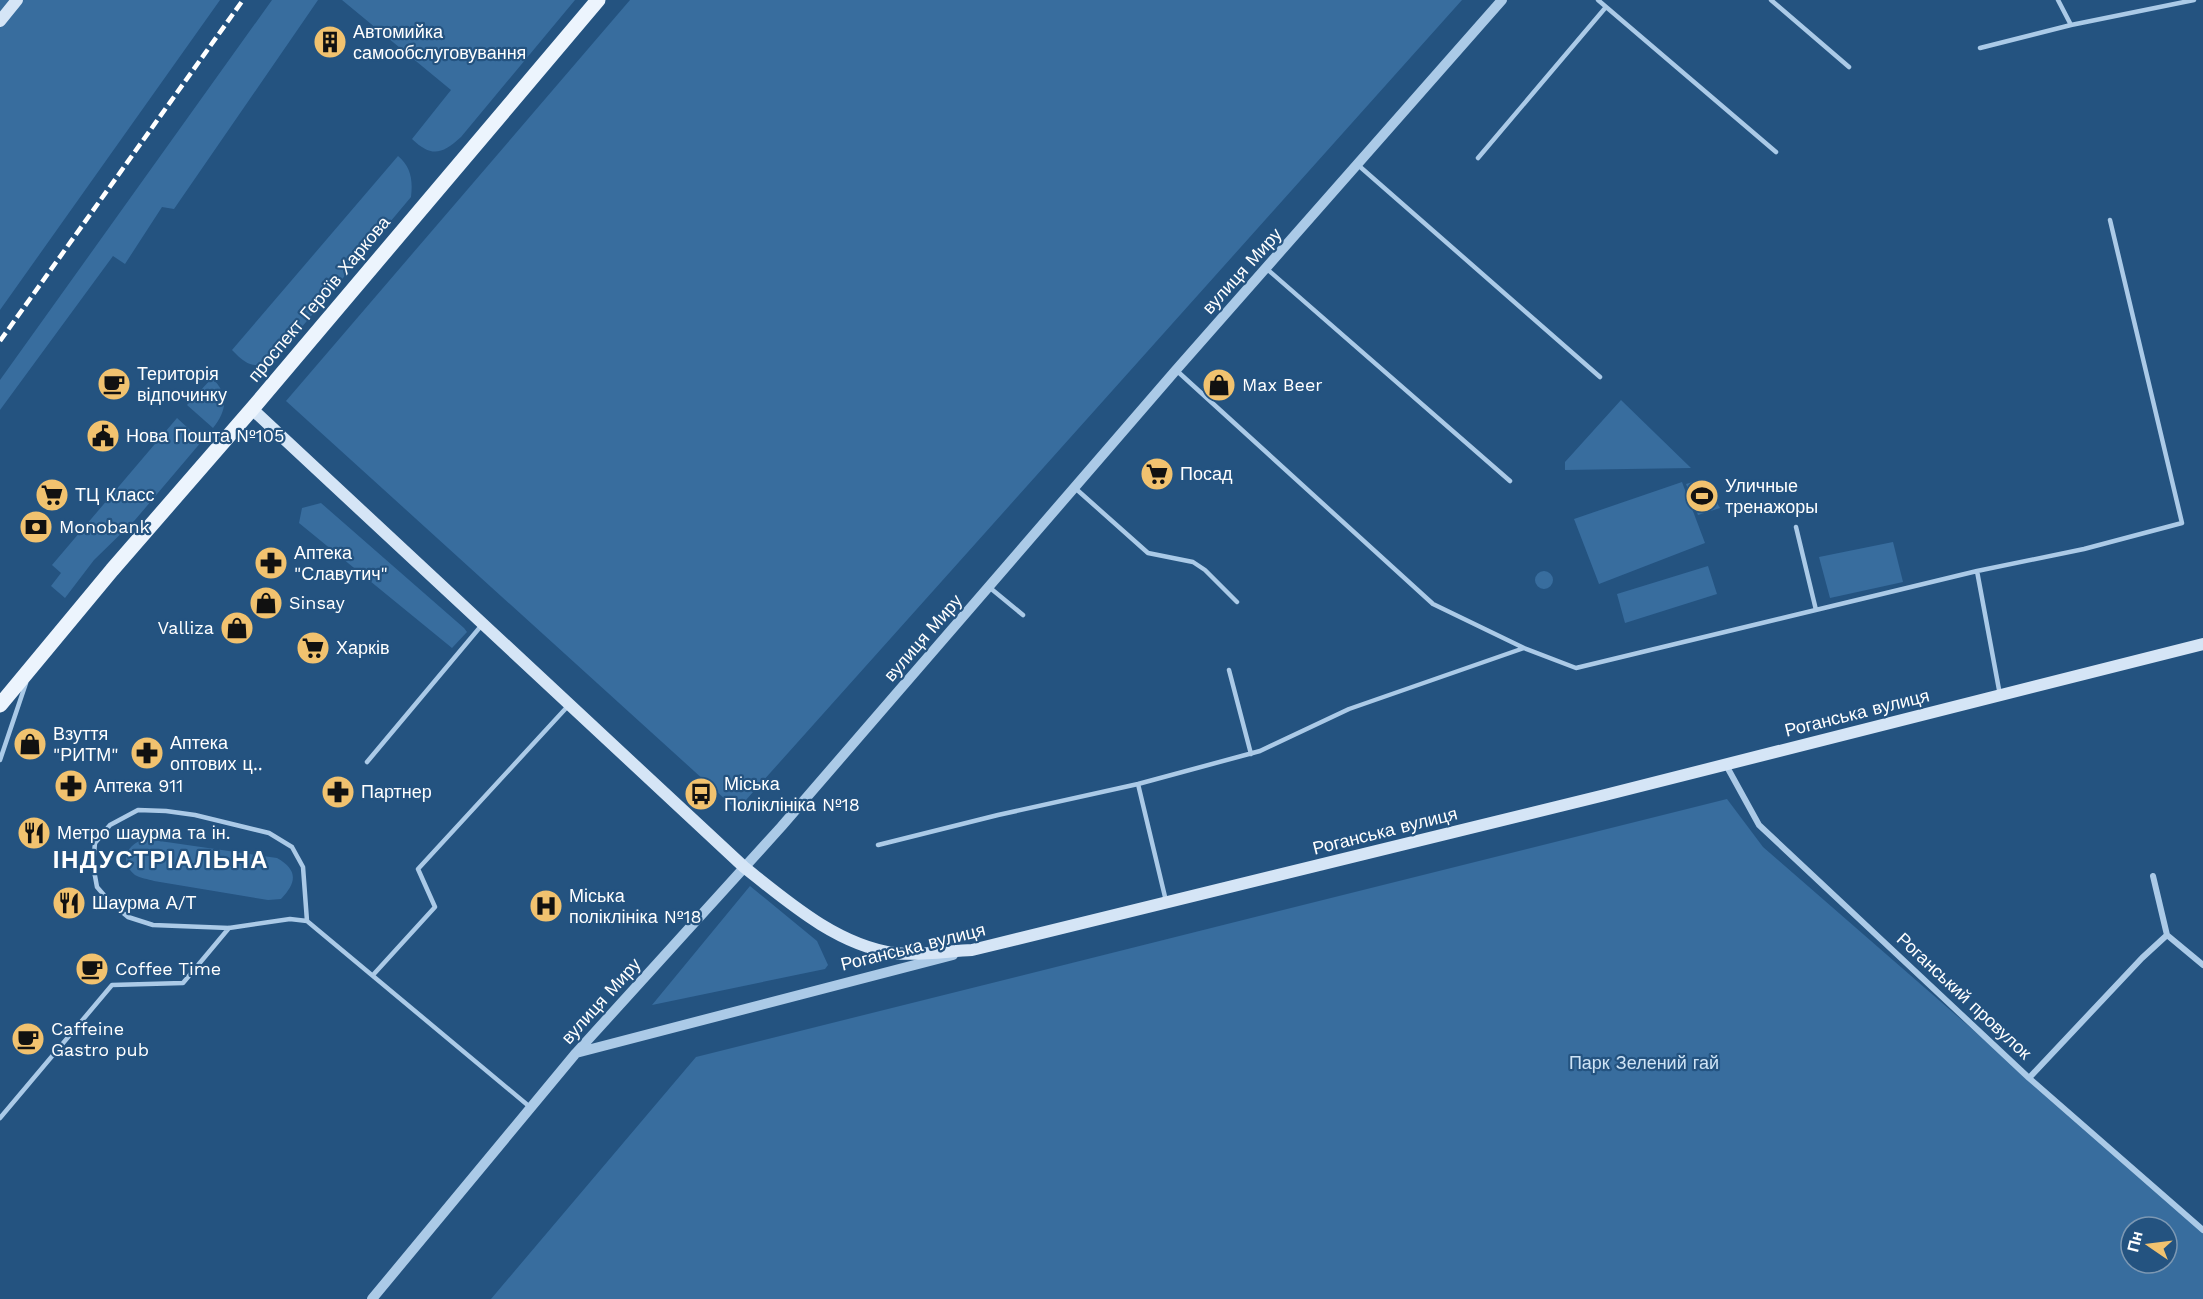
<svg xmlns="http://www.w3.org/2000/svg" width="2203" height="1299" viewBox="0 0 2203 1299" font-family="'Work Sans',sans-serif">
	<rect width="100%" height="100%" fill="#245380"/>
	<path fill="#386d9e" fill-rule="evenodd" d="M0,0h220l-220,310z
		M272,0h46l-144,209 -12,-2 -37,57 -12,-8 -113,154v-30z
		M342,0h233l-114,137c-19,17 -29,21 -49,2l39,-49z
		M630,0h832l-725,810 -451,-409z
		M398,156c13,11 15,24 13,41l-131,156c-22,16 -29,17 -48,-3z
		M212,378c17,16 15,33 1,50l-26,-23z
		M1621,400l70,68 -126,2v-8z
		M177,418l25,23 -67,79 -41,40 -29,38 -14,-12 10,-13 -9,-8z
		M1703,479l17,29 -22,7 -12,-31z
		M1682,482l23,61 -106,41 -25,-65z
		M321,503l143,125 3,4 -15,16 -153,-125 3,-15z
		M1893,542l10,40 -73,16 -11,-41z
		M1708,566l9,28 -92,29 -8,-29z
		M1535 580a9 9 0 1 1 18 0a9 9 0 1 1-18 0Z
		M1727,799l36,48 440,383v69h-1712l205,-242zM2131,1227h36v36h-36z
		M146,839l131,19c21,12 20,24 4,41l-13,1 -114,-19c-6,-2 -14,-3 -19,-6 -17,-14 -8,-32 11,-36z
		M750,886l67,55 11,24 -3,4 -173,36z"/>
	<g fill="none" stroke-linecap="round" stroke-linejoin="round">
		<path stroke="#abcae7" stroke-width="4.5" d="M1598,0l178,152
			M1771,0l78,67
			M2058,0l13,25
			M1980,48l91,-23 123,-25
			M1478,158l128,-151
			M1358,165l242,212
			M1267,269l243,212
			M1176,370l257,234 91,44
			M1075,488l73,65 45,9 12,8 32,32
			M1796,527l20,83
			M989,587l34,28
			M1229,670l22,84
			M2000,695l-23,-124 107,-22 98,-26 -72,-303
			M0,760l26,-77
			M367,762l114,-136
			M1138,784l28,117
			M878,845l120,-30 140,-31 122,-33 89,-42 175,-61 52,20 401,-97
			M307,921l-4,-54 -11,-20 -23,-14 -74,-18 -29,-4 -28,-1 -28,15 -15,18 -2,22 4,22 13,15 18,15 25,8 76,3 61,-9 17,2 223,186
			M373,975l62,-68 -17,-38 150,-163
			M0,1118l112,-133 71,-2 46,-55"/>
		<path stroke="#abcae7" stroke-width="6" d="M1726,765l33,60 270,253 174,152
			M2153,876l14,59 36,30
			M2029,1078l113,-120 25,-23"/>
		<path stroke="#abcae7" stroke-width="10" d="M576,1053l377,-98
			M372,1299l204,-246 205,-226 395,-457 326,-370"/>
		<path stroke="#d5e5f6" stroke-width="12" d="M0,21l17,-21
			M252,409l492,458c44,35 93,78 150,86 22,3 55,-2 78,-3l633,-155 598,-151"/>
		<path stroke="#ecf4fd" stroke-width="15" d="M0,705l112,-135 140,-161 346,-409"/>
		<path stroke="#fff" stroke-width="4.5" stroke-dasharray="10 4.5" stroke-linecap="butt" d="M0,341l243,-341"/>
	</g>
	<defs>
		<symbol id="building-disc" viewBox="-11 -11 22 22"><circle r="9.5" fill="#f1c26f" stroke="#245380"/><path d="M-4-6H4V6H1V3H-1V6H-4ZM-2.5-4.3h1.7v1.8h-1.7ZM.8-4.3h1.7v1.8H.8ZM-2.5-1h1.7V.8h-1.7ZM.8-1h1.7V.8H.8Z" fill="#111"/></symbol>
		<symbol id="cafe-disc" viewBox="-11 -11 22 22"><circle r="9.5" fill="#f1c26f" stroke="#245380"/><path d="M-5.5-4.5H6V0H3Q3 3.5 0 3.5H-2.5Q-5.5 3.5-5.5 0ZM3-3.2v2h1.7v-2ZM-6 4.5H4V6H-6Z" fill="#111"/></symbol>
		<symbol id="shop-disc" viewBox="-11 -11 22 22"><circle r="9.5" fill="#f1c26f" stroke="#245380"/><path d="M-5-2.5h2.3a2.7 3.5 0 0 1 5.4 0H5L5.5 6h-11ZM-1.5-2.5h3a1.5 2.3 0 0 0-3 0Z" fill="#111"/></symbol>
		<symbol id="civic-disc" viewBox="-11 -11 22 22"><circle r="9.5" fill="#f1c26f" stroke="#245380"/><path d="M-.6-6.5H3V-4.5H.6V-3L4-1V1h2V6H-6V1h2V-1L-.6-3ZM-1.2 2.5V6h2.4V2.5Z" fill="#111"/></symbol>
		<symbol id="supermarket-disc" viewBox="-11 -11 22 22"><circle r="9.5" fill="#f1c26f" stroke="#245380"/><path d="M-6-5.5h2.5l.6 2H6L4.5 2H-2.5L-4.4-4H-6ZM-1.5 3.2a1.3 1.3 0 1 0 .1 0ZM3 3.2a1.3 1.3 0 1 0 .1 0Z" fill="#111"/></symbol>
		<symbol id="stadium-disc" viewBox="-11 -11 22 22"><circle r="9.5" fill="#f1c26f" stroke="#245380"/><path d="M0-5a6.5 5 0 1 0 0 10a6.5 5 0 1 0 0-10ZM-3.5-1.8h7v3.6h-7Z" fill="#111"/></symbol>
		<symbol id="bank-disc" viewBox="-11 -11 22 22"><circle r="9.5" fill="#f1c26f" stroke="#245380"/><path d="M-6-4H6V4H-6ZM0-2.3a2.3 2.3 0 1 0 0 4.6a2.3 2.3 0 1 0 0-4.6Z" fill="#111"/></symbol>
		<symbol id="pharmacy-disc" viewBox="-11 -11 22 22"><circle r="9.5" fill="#f1c26f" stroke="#245380"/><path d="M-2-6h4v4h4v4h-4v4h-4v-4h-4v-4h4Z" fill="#111"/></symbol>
		<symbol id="bus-disc" viewBox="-11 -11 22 22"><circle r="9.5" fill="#f1c26f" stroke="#245380"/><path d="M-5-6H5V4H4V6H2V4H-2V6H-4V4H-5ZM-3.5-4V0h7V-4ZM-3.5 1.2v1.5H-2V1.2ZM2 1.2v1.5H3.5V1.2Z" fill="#111"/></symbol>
		<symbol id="restaurant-disc" viewBox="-11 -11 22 22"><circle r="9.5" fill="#f1c26f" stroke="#245380"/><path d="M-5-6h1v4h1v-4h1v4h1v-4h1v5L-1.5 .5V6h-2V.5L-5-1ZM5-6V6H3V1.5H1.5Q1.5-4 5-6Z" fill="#111"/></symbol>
		<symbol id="hospital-disc" viewBox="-11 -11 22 22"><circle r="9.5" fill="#f1c26f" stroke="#245380"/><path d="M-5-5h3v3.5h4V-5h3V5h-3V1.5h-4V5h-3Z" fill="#111"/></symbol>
	</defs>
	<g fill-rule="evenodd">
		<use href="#building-disc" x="311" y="23" width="38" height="38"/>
		<use href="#cafe-disc" x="95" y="365" width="38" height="38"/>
		<use href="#shop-disc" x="1200" y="366" width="38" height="38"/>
		<use href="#civic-disc" x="84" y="417" width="38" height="38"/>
		<use href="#supermarket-disc" x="1138" y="455" width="38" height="38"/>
		<use href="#supermarket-disc" x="33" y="476" width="38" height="38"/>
		<use href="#stadium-disc" x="1683" y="477" width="38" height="38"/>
		<use href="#bank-disc" x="17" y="508" width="38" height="38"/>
		<use href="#pharmacy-disc" x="252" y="544" width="38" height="38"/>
		<use href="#shop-disc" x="247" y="584" width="38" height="38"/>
		<use href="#shop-disc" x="218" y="609" width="38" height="38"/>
		<use href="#supermarket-disc" x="294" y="629" width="38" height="38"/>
		<use href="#shop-disc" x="11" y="725" width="38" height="38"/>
		<use href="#pharmacy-disc" x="128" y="734" width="38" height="38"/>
		<use href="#pharmacy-disc" x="52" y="767" width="38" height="38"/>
		<use href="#pharmacy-disc" x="319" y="773" width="38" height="38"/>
		<use href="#bus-disc" x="682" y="775" width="38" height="38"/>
		<use href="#restaurant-disc" x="15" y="814" width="38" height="38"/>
		<use href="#restaurant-disc" x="50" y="884" width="38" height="38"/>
		<use href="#hospital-disc" x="527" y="887" width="38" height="38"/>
		<use href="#cafe-disc" x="73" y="950" width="38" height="38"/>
		<use href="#cafe-disc" x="9" y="1020" width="38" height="38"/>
	</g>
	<g text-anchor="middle" stroke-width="4.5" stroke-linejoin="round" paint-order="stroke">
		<g font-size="18" fill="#fff" stroke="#245380" text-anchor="start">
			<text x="353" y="38">Автомийка<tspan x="353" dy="21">самообслуговування</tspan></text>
			<text x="137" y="380">Територія<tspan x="137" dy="21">відпочинку</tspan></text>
			<text x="1242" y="391">Max Beer</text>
			<text x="126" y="442">Нова Пошта №105</text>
			<text x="1180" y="480">Посад</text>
			<text x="1725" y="492">Уличные<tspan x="1725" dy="21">тренажоры</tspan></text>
			<text x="75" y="501">ТЦ Класс</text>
			<text x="59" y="533">Monobank</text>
			<text x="294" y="559">Аптека<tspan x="294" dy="21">"Славутич"</tspan></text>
			<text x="289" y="609">Sinsay</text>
			<text x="214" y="634" text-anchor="end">Valliza</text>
			<text x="336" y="654">Харків</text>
			<text x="53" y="740">Взуття<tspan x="53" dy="21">"РИТМ"</tspan></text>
			<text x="170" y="749">Аптека<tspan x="170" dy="21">оптових ц‥</tspan></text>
			<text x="724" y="790">Міська<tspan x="724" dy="21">Поліклініка №18</tspan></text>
			<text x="94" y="792">Аптека 911</text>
			<text x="361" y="798">Партнер</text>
			<text x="57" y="839">Метро шаурма та ін.</text>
			<text x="569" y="902">Міська<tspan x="569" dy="21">поліклініка №18</tspan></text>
			<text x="92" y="909">Шаурма А/Т</text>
			<text x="115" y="975">Coffee Time</text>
			<text x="51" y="1035">Caffeine<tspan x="51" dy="21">Gastro pub</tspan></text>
		</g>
		<g font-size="18" fill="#fff" stroke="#245380">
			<text transform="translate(1242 271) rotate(-48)" y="6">вулиця Миру</text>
			<text transform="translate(319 299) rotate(-50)" y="6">проспект Героїв Харкова</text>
			<text transform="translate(923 638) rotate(-49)" y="6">вулиця Миру</text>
			<text transform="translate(1857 713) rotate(-14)" y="6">Роганська вулиця</text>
			<text transform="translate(1385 831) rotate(-14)" y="6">Роганська вулиця</text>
			<text transform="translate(913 947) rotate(-14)" y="6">Роганська вулиця</text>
			<text transform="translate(1964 996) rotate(43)" y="6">Роганський провулок</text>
			<text transform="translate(601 1001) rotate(-48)" y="6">вулиця Миру</text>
		</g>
		<g font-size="18" fill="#cee3f5" stroke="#245380">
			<text x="1644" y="1069">Парк Зелений гай</text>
		</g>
		<g font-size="24" font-weight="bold" letter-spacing="1.5" fill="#fff" stroke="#245380">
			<text x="161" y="868">ІНДУСТРІАЛЬНА</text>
		</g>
	</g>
	<g transform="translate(2149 1245) rotate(284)"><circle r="28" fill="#245380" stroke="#7c98b3" stroke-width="1.5"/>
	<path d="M0-4.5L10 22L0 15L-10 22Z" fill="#f1c26f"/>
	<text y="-9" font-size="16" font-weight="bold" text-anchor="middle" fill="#ffffff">Пн</text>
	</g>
</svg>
